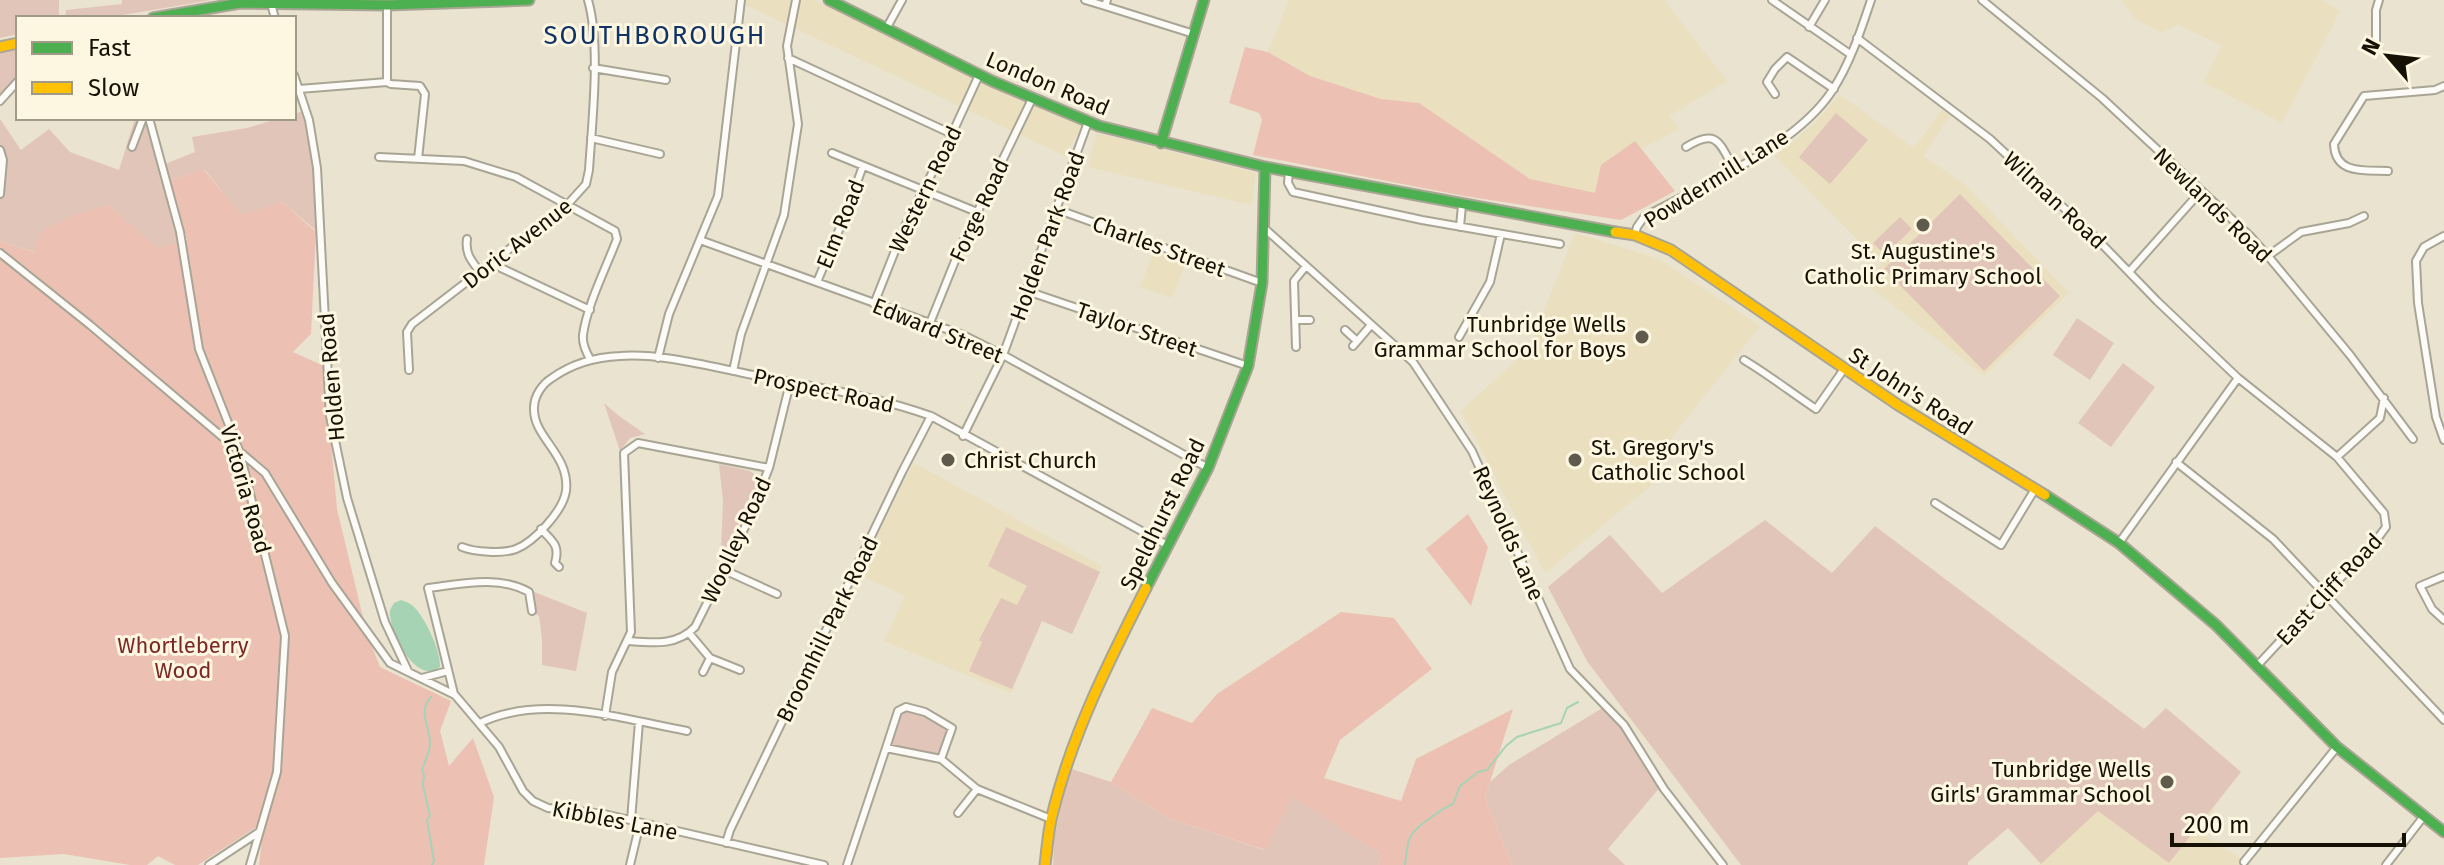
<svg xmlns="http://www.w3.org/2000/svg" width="2444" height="865" viewBox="0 0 2444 865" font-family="'Fira Sans',sans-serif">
	<rect width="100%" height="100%" fill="#e9e3cf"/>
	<path fill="#eadfbe" d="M746,0h68l268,126 -17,30 -319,-151z
		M1289,0h375l63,81 -58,35 10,13 -38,20 -7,-8 -39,53 -65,-15 -111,-76 -38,-4 -71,-23 -42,-24z
		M2121,0h201l18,11 -58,112 -78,-41 18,-37 -44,-20 -18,7 -25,-14z
		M1840,95l74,53 28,-38 8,5 -27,41 42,29 104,108 -85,83 -119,-93 17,-19 -107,-108 39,-32z
		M1097,133l159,40 -4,32 -164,-38z
		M1575,233l84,26 101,67 -89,112 -15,43 -111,92 -84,-162 68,-62z
		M1154,251l32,11 -14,36 -32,-11z
		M914,463l188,103 -30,68 -30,-13 -31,72 -127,-52 21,-45 -47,-22z
		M2166,708l75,64 -26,33 -8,32 44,28h-212l59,-54z"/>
	<path fill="#e2c5b9" d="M0,0h59v18h-41v16l-18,4z
		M122,0h90l-107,18h-40l1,-8 56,-6z
		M18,48v30l-18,20v-46z
		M306,110l11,58 3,66 -38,-32 -40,14 -37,-46 -36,10 -4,-16 30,-12 -3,-15 55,-9 33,-10h14v-4z
		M1836,113l32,27 -38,44 -31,-27z
		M135,118h14l31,124 -22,7 -50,-44 -73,47 -35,-11v-122l21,31 28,-21 21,23 49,18z
		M1960,194l100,102 -76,75 -100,-102z
		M1900,217l12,12 -27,26 -12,-12z
		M2077,318l37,25 -24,37 -37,-25z
		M2123,363l32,24 -44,60 -33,-24z
		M604,403l15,13 26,18 -15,4 -10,13z
		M719,464l31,7 4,3 3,10 -32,68 -4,-1 2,-50z
		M1765,520l67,53 43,-47 269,203 22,-21 75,64 -72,91 -71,-52 -57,53 -33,-36 -40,34v3h-227l-154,-204 -39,-74 62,-52 52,58z
		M1006,527l94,45 -28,62 -30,-13 -30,68 -43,-18 13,-29 -3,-2 22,-42 16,7 10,-19 -39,-20z
		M532,591l55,22 -11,58 -34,-6v-27l-3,-22 -7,-5z
		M906,707l19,5 27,16 -11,31 -55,-11 12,-37z
		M1604,707l18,18 39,61 -53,63 17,16h-113l-27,-67 5,-16 19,-17z
		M1069,768l42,14 57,36 96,32 27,-55 91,60 -4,10h-325l1,-25z"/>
	<path fill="#ecc1b4" d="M1245,47l23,5 42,24 71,23 38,4 111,76 65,14 6,-28 34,-24 40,50 -54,29 -157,-24 -211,-41 9,-35 -3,-7 -30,-10z
		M204,170l38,45 40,-13 34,30 -5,102 -18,18 31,14 13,143 30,125 13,33 71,34 -11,30 9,35 24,-28 21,59 -10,68h-225l5,-43 -66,43h-23l-17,-9 -11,9h-17l-66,-11 -64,4v-617l34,11 9,-22 31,-15 34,-10 50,43 29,-8 -18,-60z
		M1468,514l20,33 -17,59 -45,-57z
		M1341,612l53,6 38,51 -92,71 -16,38 77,23 15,-42 97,-50 -28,89 27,67h-134l4,-10 -90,-59 -27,54 -97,-32 -57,-36 41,-74 40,15 25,-29z"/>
	<path fill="#a6d3b3" d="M401,600c3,1 9,3 12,6 12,11 28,45 27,61 -24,19 -49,-33 -50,-52 -1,-5 2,-8 4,-12z"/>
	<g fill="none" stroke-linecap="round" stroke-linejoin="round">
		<path stroke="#a6d3b3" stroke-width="2" d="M431,697c-14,15 -1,29 -1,46 0,8 -5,19 -8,27l2,5 -1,10 7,31 -3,4 7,41 -2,4
			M1405,865c3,-26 2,-31 24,-46 8,-6 14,-11 24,-15l7,-18 18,-14 9,-2 19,-24 11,-9 44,-14 6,-15 11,-6"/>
		<defs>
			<path id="street" d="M1085,0l20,6
				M1107,0l-2,6 89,28
				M1772,0l78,54
				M1982,0l120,98 149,139 17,19 82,99 63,84
				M271,4l4,14
				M1809,27l16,-27
				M886,29l16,-29
				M1857,38l133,101 106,99 61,63 81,77 99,79 47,56 2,14 -17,23 -45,44 -68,73
				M2376,44v-34l3,-10
				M788,58l164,76
				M593,68l73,12
				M294,75l15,45 8,48 13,248 17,82 38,124 23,49
				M387,82v-77
				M299,89l88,-7 4,2 29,2 5,8 -7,65
				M1775,94l-8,-12 8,-13 12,-12 47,32
				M0,101l18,-20
				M149,118l31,114 19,117 41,104 45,183 -8,136 -27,93
				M591,138l69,16
				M132,147l11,-29
				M1686,147c31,-19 33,-5 48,22
				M0,150l3,10 -3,34
				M832,153l145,59
				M379,157l85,4 52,16 99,54 2,8c-11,29 -30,66 -34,96 -1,9 3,17 7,24
				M1289,171l-1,12 5,9 129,28 138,24
				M2388,171c-23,-1 -53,4 -54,-27l30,-48 71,-6 9,-4
				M1056,209l206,74
				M1263,227l150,135 59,89 98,218 54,56 40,64 59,76
				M1460,227l2,-22
				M1635,235l2,-8 7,-10c59,-32 151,-70 188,-126 18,-27 29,-61 39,-91
				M2444,236l-20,11 -8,14 2,42 18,114 8,23
				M467,239c-2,15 4,21 13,33
				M700,240l263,95 40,20 205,113
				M0,253l90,72 175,148 67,110 58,80 65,32 44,52 24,44 10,10 15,7 56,6 220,51
				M2268,256l33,-24 48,-9 15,-7
				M494,262l7,6 89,42
				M2129,272l72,-81
				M817,282l25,-59 21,-57
				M1027,291l221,75
				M874,304l30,-76 48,-94 27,-59
				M1295,320h15
				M930,323l31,-77 71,-147
				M1345,330l12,11
				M1459,337l31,-55 11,-48
				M1353,346l18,-21
				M1296,347l-2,-66 12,-15
				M658,358l11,-44 49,-118 23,-196
				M1744,360c25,15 48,33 72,49l28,-40
				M409,370l-2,-38 5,-8 156,-120 18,-20 3,-14c3,-48 12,-125 -1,-170
				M733,371l8,-37 43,-119 14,-91 -11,-78 9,-46
				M963,436l40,-81 85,-233
				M2337,457l43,-39 4,-20
				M2176,462l97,77 171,181
				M1935,503l66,42 34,-56
				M541,529c12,13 19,16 14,34l4,4
				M2119,543l119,-165
				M462,547c12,5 41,7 54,2 18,-7 47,-38 50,-58 4,-37 -33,-53 -32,-83 0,-12 8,-24 18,-30 21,-15 43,-21 68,-22 42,-3 92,11 133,19 60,12 120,20 178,41l238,130
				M724,570l53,24
				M2444,576l-24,10 12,23 12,11
				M689,633l21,25 30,12
				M628,641c25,2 49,5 67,-14l51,-102 23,-57 21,-85
				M703,672l7,-14
				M422,678l26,-7
				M454,694l-26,-106c33,-4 71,-13 101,4l3,19
				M605,716l7,-44 19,-40 -7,-179 14,-10 131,25
				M480,723c62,-30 142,-4 207,8
				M886,748l12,-37 8,-4 19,5 27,16 -11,31
				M958,813l19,-24
				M631,820l8,-98
				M726,843l4,-13 172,-358 29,-56
				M2244,862l93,-115
				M209,865l50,-33
				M630,865l10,-42
				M847,865l39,-117 55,11 36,30 74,30
				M2386,865l38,-49"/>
			<path id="fast" d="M829,0l163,81 107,45 166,41 350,65
				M153,18l87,-15 147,2 142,-5
				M1161,143l43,-143
				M2045,495l74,48 97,82 121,122 107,85
				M1146,588l62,-120 40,-102 14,-83 3,-116"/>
			<path id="slow" d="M0,47l18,-4
				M1615,232l20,3 36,15 227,155 147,90
				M1045,865c2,-16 3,-33 7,-49 19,-80 57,-155 94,-228"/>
		</defs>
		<use href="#street" stroke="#a9a595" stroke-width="10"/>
		<use href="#fast" stroke="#a9a595" stroke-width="13"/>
		<use href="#slow" stroke="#a9a595" stroke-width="13"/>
		<use href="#street" stroke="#fcfbf8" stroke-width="6"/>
		<use href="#fast" stroke="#4caf50" stroke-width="9"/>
		<use href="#slow" stroke="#ffc107" stroke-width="9"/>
	</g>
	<g fill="#5f5a4c" stroke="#fdf6e0" stroke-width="3">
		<circle cx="1923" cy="225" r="8"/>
		<circle cx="1642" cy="337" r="8"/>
		<circle cx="948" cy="460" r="8"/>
		<circle cx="1575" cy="460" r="8"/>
		<circle cx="2167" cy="782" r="8"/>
	</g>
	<g text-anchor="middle" stroke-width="6" stroke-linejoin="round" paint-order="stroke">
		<g font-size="22" fill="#151105" stroke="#fdf6e0">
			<text transform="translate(1048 83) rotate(23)" y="8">London Road</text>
			<text transform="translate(1716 178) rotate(-32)" y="8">Powdermill Lane</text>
			<text transform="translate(925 189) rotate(-64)" y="8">Western Road</text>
			<text transform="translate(2055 200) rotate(43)" y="8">Wilman Road</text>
			<text transform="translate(2213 205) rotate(44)" y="8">Newlands Road</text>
			<text transform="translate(979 210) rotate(-65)" y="8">Forge Road</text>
			<text transform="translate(840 224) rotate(-68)" y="8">Elm Road</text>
			<text transform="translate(1047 236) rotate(-70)" y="8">Holden Park Road</text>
			<text transform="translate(517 243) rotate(-38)" y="8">Doric Avenue</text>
			<text transform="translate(1159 246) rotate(20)" y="8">Charles Street</text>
			<text transform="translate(1137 329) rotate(19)" y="8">Taylor Street</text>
			<text transform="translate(938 330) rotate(22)" y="8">Edward Street</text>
			<text transform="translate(331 377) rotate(-95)" y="8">Holden Road</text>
			<text transform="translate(824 390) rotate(12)" y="8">Prospect Road</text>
			<text transform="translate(1911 391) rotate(33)" y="8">St John's Road</text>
			<text transform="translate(246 489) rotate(74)" y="8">Victoria Road</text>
			<text transform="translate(1162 514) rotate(-64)" y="8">Speldhurst Road</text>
			<text transform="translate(1509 533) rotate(66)" y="8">Reynolds Lane</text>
			<text transform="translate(736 540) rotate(-65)" y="8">Woolley Road</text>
			<text transform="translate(2329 589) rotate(-47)" y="8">East Cliff Road</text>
			<text transform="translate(827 629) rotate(-64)" y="8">Broomhill Park Road</text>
			<text transform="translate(615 820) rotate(11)" y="8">Kibbles Lane</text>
		</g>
		<g font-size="22" fill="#151105" stroke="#fdf6e0" text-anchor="end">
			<text x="1923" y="259" text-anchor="middle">St. Augustine's<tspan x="1923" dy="25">Catholic Primary School</tspan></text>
			<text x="1626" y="332">Tunbridge Wells<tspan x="1626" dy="25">Grammar School for Boys</tspan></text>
			<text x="1591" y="455" text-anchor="start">St. Gregory's<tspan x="1591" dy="25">Catholic School</tspan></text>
			<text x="964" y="468" text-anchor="start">Christ Church</text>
			<text x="2151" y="777">Tunbridge Wells<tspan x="2151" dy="25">Girls' Grammar School</tspan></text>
		</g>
		<g font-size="22" fill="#7c2925" stroke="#fdf6e0">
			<text x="183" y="653">Whortleberry<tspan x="183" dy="25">Wood</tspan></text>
		</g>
		<g font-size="26" letter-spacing="2" fill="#113468" stroke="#fdf6e0">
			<text x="655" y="44">SOUTHBOROUGH</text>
		</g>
	</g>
	<rect x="16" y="16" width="280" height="104" fill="#fdf6e0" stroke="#a09a88" stroke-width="2"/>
	<rect x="32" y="42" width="40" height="12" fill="#4caf50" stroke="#a09a88" stroke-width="2"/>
	<text x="88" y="56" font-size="24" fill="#151105">Fast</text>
	<rect x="32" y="82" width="40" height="12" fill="#ffc107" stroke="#a09a88" stroke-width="2"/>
	<text x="88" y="96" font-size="24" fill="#151105">Slow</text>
	<g transform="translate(2388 56) rotate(298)" stroke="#fdf6e0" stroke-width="6" paint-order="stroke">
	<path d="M0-6L14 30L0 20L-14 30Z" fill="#151105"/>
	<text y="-12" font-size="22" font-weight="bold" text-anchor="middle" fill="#151105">N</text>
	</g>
	<path d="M2172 833v12h232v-12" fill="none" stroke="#151105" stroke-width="4"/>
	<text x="2184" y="833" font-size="24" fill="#151105" stroke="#fdf6e0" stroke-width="6" paint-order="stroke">200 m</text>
</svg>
